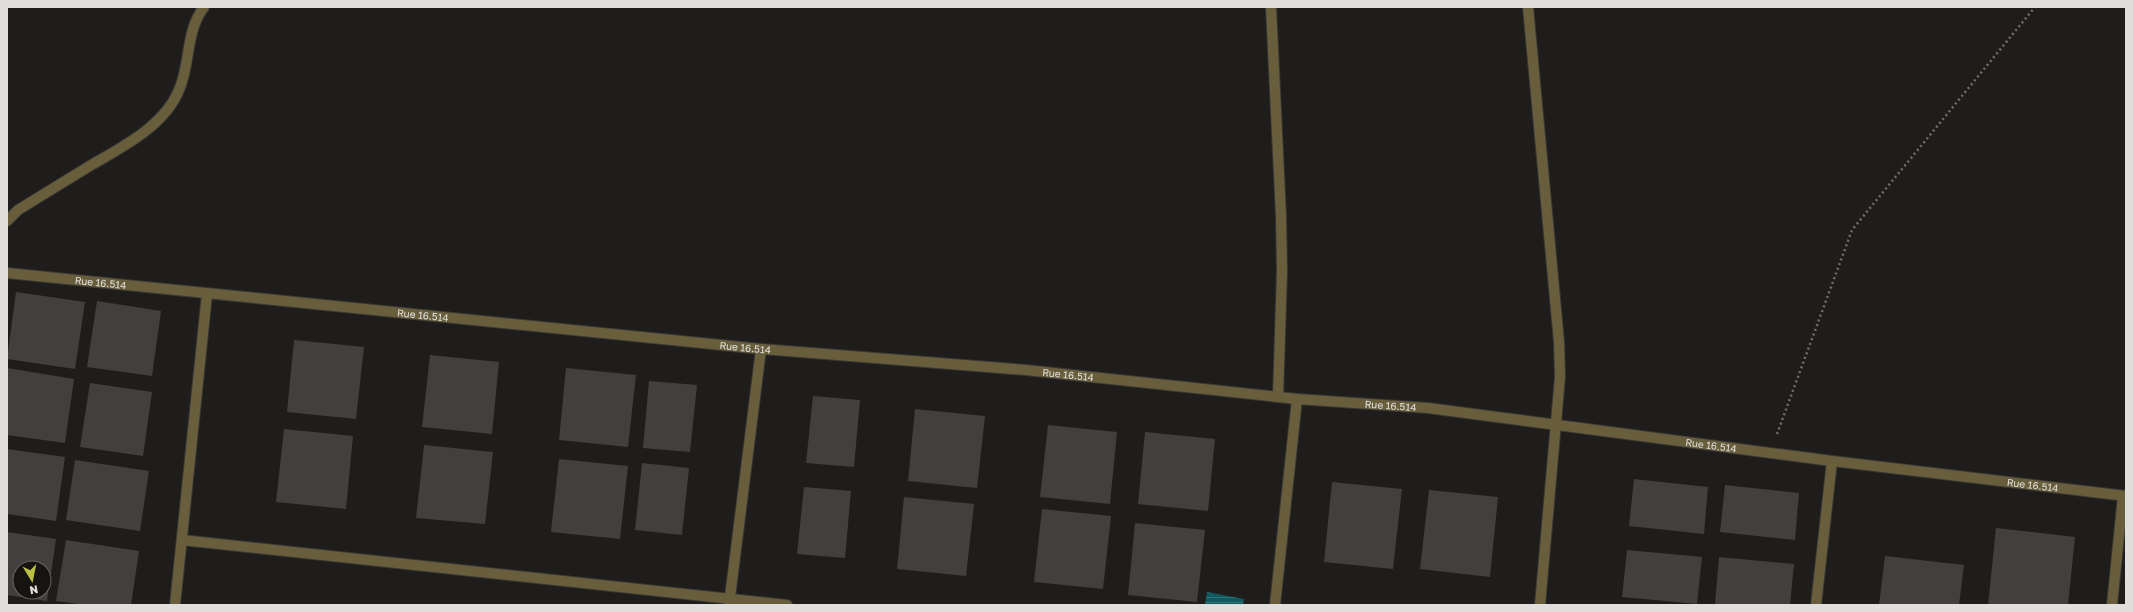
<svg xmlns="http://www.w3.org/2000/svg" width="2133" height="612" viewBox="0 0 2133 612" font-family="'Golos Text',sans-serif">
	<defs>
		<pattern id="water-rules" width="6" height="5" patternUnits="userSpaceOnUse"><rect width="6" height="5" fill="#0f5a61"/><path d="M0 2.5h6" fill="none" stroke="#327177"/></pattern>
	</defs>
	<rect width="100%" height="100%" fill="#1f1d1b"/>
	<path fill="url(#water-rules)" d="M1207,592l37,7 -1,6h-38z"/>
	<path fill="#423f3e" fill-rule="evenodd" d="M16,292l69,10 -10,67 -68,-10z
		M97,301l64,10 -9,65 -65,-9z
		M294,340l70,7 -8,72 -69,-7z
		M430,355l69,7 -7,72 -70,-7z
		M7,368l67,11 -9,64 -58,-8z
		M566,368l70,7 -8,72 -69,-7z
		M649,381l48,4 -7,67 -47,-4z
		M90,383l62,9 -9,64 -63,-9z
		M813,396l47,4 -6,67 -48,-4z
		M915,409l70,7 -8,72 -69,-7z
		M1048,425l69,7 -7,72 -70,-7z
		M284,429l69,7 -7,73 -70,-7z
		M1145,432l70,7 -7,72 -70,-7z
		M424,445l69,7 -8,72 -69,-6z
		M7,449l58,8 -9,64 -49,-7z
		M559,459l69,7 -8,73 -69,-7z
		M75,460l74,11 -9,60 -74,-11z
		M642,463l47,5 -7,67 -47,-5z
		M1634,479l74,8 -4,47 -75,-8z
		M1332,482l70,7 -9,80 -69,-7z
		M1725,485l74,8 -4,47 -75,-8z
		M804,487l47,4 -6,67 -48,-4z
		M1429,490l69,7 -8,80 -70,-8z
		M904,497l70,7 -8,72 -69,-7z
		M1042,509l69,7 -8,73 -69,-7z
		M1135,523l70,7 -8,72 -69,-7z
		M1996,528l79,9 -7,68h-80z
		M7,532l49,7 -9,62 -40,-6zM20,568h24v24h-24z
		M66,540l73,11 -8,54h-46l-29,-4z
		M1627,550l75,7 -5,47 -75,-7z
		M1885,556l79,9 -5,40h-80z
		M1719,557l75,7 -4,41 -75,-1z"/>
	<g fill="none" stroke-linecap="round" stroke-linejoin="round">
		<defs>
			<g id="minor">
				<path d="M1271,7l10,209 1,55 -4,126"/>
				<path d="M1528,7l31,335 1,35 -20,228"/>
				<path d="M7,221l11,-11c23,-14 46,-28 70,-43 32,-19 76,-40 91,-77 12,-27 6,-58 25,-83"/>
				<path id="s1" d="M7,273l754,76 265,21 271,29 131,9 404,53 294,35"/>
				<path d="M182,540l605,65"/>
				<path d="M175,605l32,-311"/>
				<path d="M729,605l32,-256"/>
				<path d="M1275,605l22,-206"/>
				<path d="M1816,605l16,-144"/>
				<path d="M2112,605l11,-109"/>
			</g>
		</defs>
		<use href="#minor" stroke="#3a3836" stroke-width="12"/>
		<path stroke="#716f6e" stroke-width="2.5" stroke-dasharray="2 3" stroke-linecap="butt" d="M1777,434l75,-204 183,-223"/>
		<use href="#minor" stroke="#685e3c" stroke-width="10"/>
	</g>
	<g text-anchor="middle" stroke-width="3.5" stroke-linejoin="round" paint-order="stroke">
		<g font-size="10" fill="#e1dfde" stroke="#161412">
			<text dy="4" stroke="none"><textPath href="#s1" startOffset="94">Rue 16.514</textPath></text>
			<text dy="4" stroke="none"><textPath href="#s1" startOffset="418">Rue 16.514</textPath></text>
			<text dy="4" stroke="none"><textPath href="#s1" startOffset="742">Rue 16.514</textPath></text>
			<text dy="4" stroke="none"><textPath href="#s1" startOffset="1066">Rue 16.514</textPath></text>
			<text dy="4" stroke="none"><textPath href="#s1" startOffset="1390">Rue 16.514</textPath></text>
			<text dy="4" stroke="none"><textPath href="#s1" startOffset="1713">Rue 16.514</textPath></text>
			<text dy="4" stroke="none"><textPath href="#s1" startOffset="2037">Rue 16.514</textPath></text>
		</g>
	</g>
	<rect width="2133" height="612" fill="none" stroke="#e1dfde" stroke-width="16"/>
	<g transform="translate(32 580) rotate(170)"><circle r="19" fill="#161412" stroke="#676564"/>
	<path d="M0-3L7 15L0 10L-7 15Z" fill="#bbc045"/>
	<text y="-6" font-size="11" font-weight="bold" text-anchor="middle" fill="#e1dfde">N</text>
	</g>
</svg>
